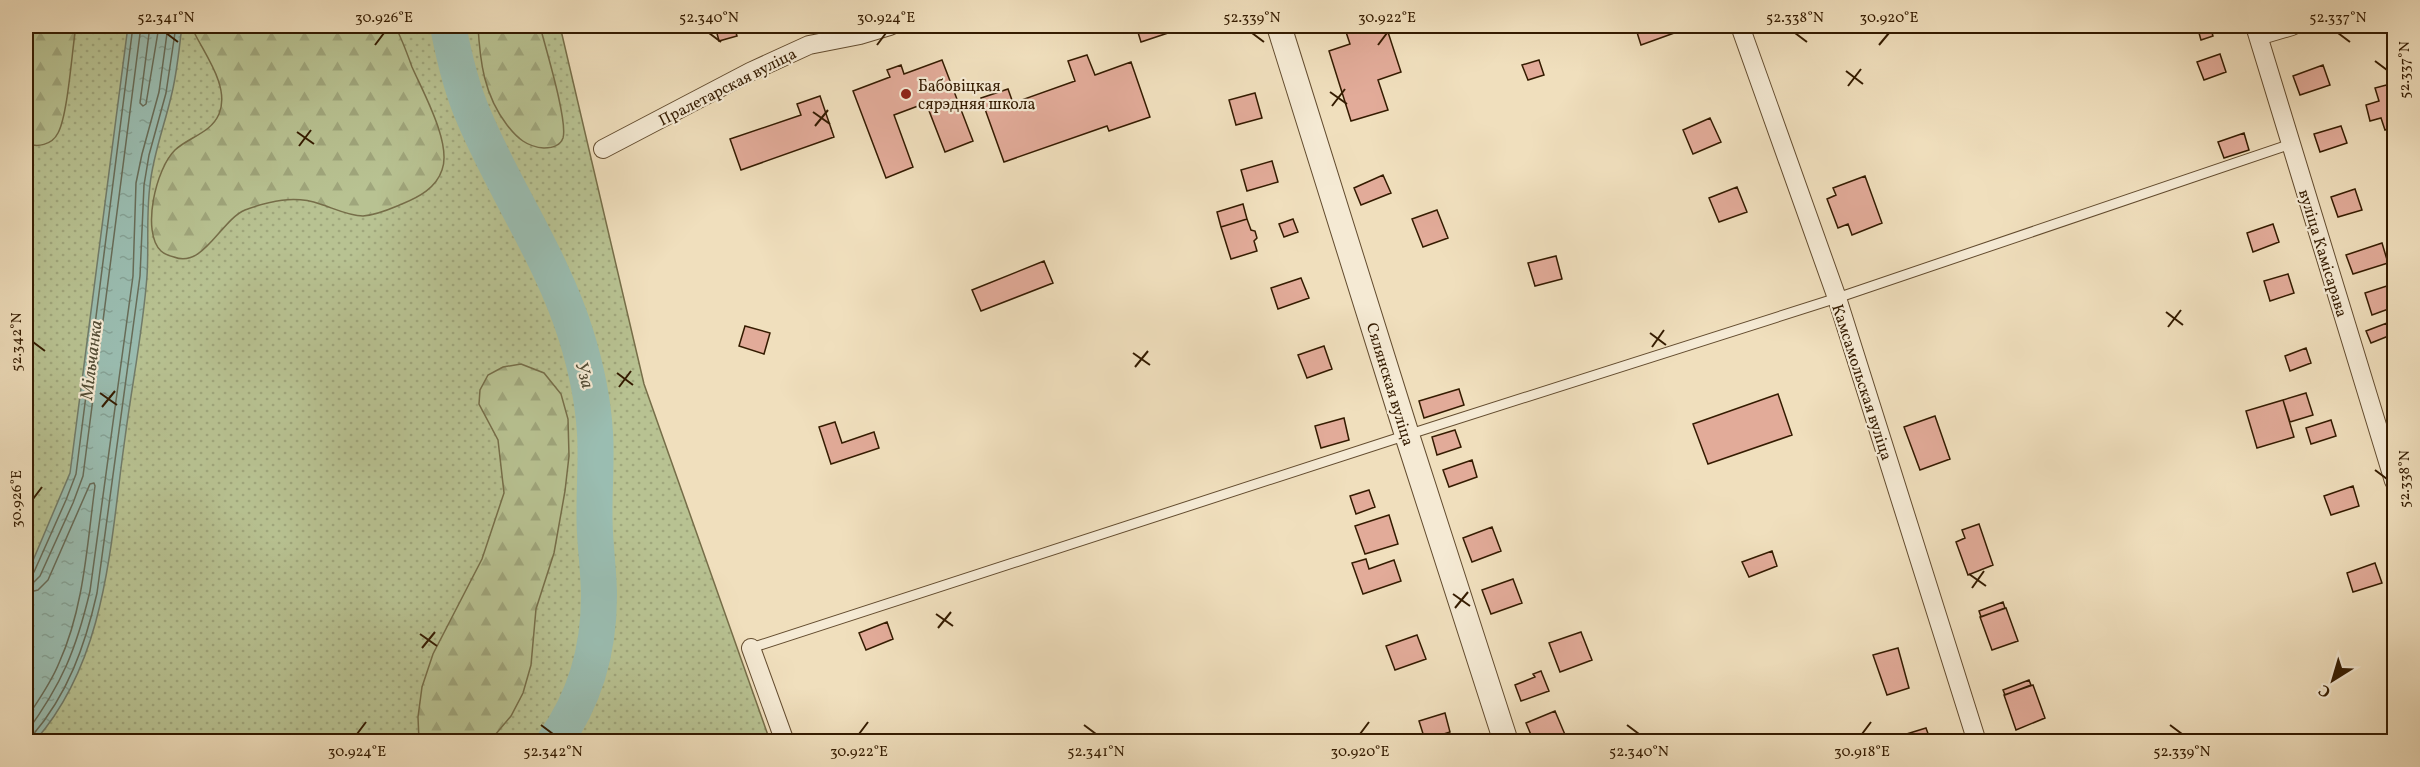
<svg xmlns="http://www.w3.org/2000/svg" width="2420" height="767" viewBox="0 0 2420 767" font-family="Vollkorn,serif">
	<defs>
		<pattern id="grass-dots" width="8" height="8" patternUnits="userSpaceOnUse" patternTransform="scale(1.5)"><rect width="8" height="8" fill="#b8c292"/><path d="M2 2h.1M6 6h.1" fill="none" stroke="#9fa67c" stroke-width="1.8" stroke-linecap="round"/></pattern>
		<pattern id="forest-firs" width="22" height="20" patternUnits="userSpaceOnUse" patternTransform="scale(1.5)"><rect width="22" height="20" fill="#b8c292"/><path d="M5 1l3.5 6h-7zM16 11l3.5 6h-7z" fill="#9fa67c"/></pattern>
		<pattern id="water-ripples" width="26" height="14" patternUnits="userSpaceOnUse" patternTransform="scale(1.5)"><rect width="26" height="14" fill="#9abdb1"/><path d="M2 4q2-2 4 0t4 0M15 11q2-2 4 0t4 0" fill="none" stroke="#85a296"/></pattern>
	</defs>
	<rect width="100%" height="100%" fill="#f0dfbd"/>
	<filter id="stains"><feTurbulence type="fractalNoise" baseFrequency=".00333" numOctaves="4"/><feColorMatrix values="0 0 0 0 .2 0 0 0 0 .09 0 0 0 0 .02 0 0 0 .5 -.17"/></filter>
	<radialGradient id="worn" r=".72"><stop offset=".6" stop-color="#630" stop-opacity="0"/><stop offset="1" stop-color="#630" stop-opacity=".3"/></radialGradient>
	<path fill="url(#grass-dots)" stroke="#766e49" stroke-width="1.5" d="M26,26h534l84,358 126,357h-200l17,-32 11,-27 12,-58 1,-67 -6,-166 -27,6c2,41 2,82 4,123 2,26 6,52 6,77 0,51 -18,105 -50,144h-512z"/>
	<path fill="url(#forest-firs)" stroke="#766e49" stroke-width="1.5" d="M26,26h50c-4,23 -8,89 -18,107 -6,12 -21,15 -32,10z
		M194,26h201c7,13 12,27 17,41 11,25 40,77 30,103 -6,18 -23,27 -40,34 -12,5 -25,11 -39,12 -14,0 -30,-8 -43,-12 -25,-9 -51,-3 -75,6 -24,10 -42,59 -71,47 -4,-1 -10,-3 -13,-6 -20,-19 -5,-83 14,-101 14,-13 36,-17 44,-36 11,-26 -13,-58 -24,-80z
		M478,26h62c5,20 28,95 23,112 -3,8 -11,10 -19,10 -17,-1 -27,-10 -37,-23 -23,-30 -27,-63 -29,-99z
		M521,364l23,9 17,21 7,25 1,37 -4,35 -11,62 -18,56 -5,56 -8,28 -12,23 -21,25h-71l-1,-24 4,-30 11,-33 49,-95 22,-66 -6,-53 -19,-36 1,-14 8,-15 15,-8z"/>
	<path fill="url(#water-ripples)" stroke="#717c6a" stroke-width="1.5" d="M128,26h54c-3,23 -5,48 -11,71 -7,30 -18,58 -21,88 -4,30 -1,61 -3,91 -4,54 -15,108 -22,162 -15,104 -17,220 -90,303h-9v-164l44,-104z"/>
	<g fill="none" stroke-linecap="round" stroke-linejoin="round">
		<path stroke="#676c58" stroke-width="1.5" d="M150,26l-10,77 3,3 3,-2 13,-78
			M26,576l8,-4 32,-72 10,-26 57,-448
			M26,584l8,-2 6,-6 33,-73 10,-27 58,-450
			M26,593l12,-3 10,-10 42,-96 4,-1 1,3c-8,59 -11,122 -36,177 -8,20 -21,38 -33,56
			M26,733c36,-49 50,-83 64,-142l43,-315 3,-93 6,-29 17,-62 9,-66
			M31,742l1,-6c36,-42 53,-90 65,-143l43,-317 4,-91 5,-30 17,-62 10,-67"/>
		<path stroke="#9abdb1" stroke-width="36" d="M448,26c6,31 13,62 26,91 31,74 78,141 102,218 10,32 17,65 19,98 2,33 -2,67 0,100 1,21 4,42 4,63 0,52 -14,103 -45,146"/>
	</g>
	<path fill="#e2ab99" stroke="#341b00" stroke-width="1.5" d="M649,26h24l-22,6z
		M715,26h19l3,10 -18,5z
		M1136,26h36l2,5 -33,11z
		M1344,26h42l15,46 -23,8 10,30 -37,11 -22,-70 21,-7z
		M1628,26h47l2,6 -36,13 -6,-19 -6,2z
		M2197,26h13l3,10 -12,4z
		M2220,54l6,18 -22,8 -7,-18z
		M1087,55l8,20 36,-13 19,55 -41,14 -2,-5 -103,36 -23,-64 27,-9 5,14 62,-22 -7,-20z
		M942,60l31,81 -28,11 -19,-49 -32,12 19,52 -27,11 -33,-87 37,-14 -3,-7 14,-5 3,9z
		M1539,60l5,15 -16,5 -6,-15z
		M2323,65l7,20 -30,10 -7,-19z
		M2394,83v44l-9,3 -4,-12 -11,3 -4,-16 13,-4 -4,-13z
		M1255,93l7,25 -26,7 -7,-25z
		M820,96l14,41 -93,33 -11,-31 71,-24 -4,-11z
		M1710,118l11,24 -28,12 -10,-24z
		M2341,126l6,17 -27,9 -6,-18z
		M2244,133l5,17 -25,8 -6,-16z
		M1272,161l6,21 -31,9 -6,-21z
		M1383,175l8,18 -30,12 -7,-17z
		M1865,176l17,47 -30,12 -4,-11 -10,4 -11,-29 9,-4 -3,-7z
		M1737,187l10,25 -28,10 -10,-24z
		M2355,189l7,21 -24,7 -7,-20z
		M1243,204l4,15 -26,8 -4,-15z
		M1437,210l11,28 -25,9 -11,-28z
		M1247,219l4,11 4,1 2,7 -3,3 3,10 -26,8 -10,-32z
		M1293,219l5,13 -14,5 -5,-13z
		M2273,224l6,18 -26,10 -6,-19z
		M2382,243l6,20 -35,11 -7,-19z
		M1556,256l6,23 -27,7 -7,-23z
		M1044,261l9,22 -72,28 -9,-21z
		M2288,274l6,19 -24,8 -6,-20z
		M1301,278l8,20 -31,11 -7,-21z
		M2393,284l1,23 -22,8 -7,-22z
		M2387,323l4,12 -20,8 -5,-12z
		M745,326l25,7 -6,21 -25,-8z
		M1324,346l8,23 -25,9 -9,-23z
		M2306,348l5,15 -21,8 -5,-15z
		M2394,376v18h-1l-6,-16z
		M1459,389l5,16 -40,13 -5,-17z
		M2306,393l7,22 -23,7 -7,-22z
		M1778,394l14,41 -84,29 -15,-40z
		M2283,400l11,37 -37,11 -11,-37z
		M1935,416l15,43 -30,11 -16,-43z
		M1344,418l5,22 -28,8 -6,-22z
		M2331,420l5,16 -25,8 -5,-16z
		M835,422l7,21 32,-11 5,16 -48,16 -12,-37z
		M1455,430l6,17 -24,8 -5,-18z
		M1472,460l5,17 -28,10 -6,-17z
		M2353,486l6,20 -28,9 -7,-19z
		M1369,490l6,17 -19,7 -6,-18z
		M1389,515l9,29 -33,10 -10,-28z
		M1979,524l14,41 -25,10 -12,-33 9,-4 -3,-8z
		M1492,527l9,24 -29,11 -9,-24z
		M1772,551l5,15 -28,11 -7,-15z
		M1366,559l3,10 25,-9 7,21 -38,13 -11,-31z
		M2375,563l7,20 -29,9 -6,-19z
		M1513,579l9,24 -31,11 -9,-24z
		M2003,602l2,6 -24,9 -2,-6z
		M2006,608l12,33 -26,9 -12,-33z
		M887,622l6,17 -27,11 -7,-17z
		M1581,632l11,28 -32,12 -11,-29z
		M1417,635l9,24 -31,11 -9,-24z
		M1898,648l11,40 -22,7 -14,-40z
		M1541,671l8,20 -28,10 -6,-16 20,-8 -2,-3z
		M2029,680l2,5 -26,10 -2,-5z
		M2033,685l12,33 -29,12 -12,-35z
		M1555,711l11,26 -13,5h-19l-8,-19z
		M1445,713l5,19 -25,8 -6,-19z
		M1926,728l5,14h-29l-2,-6z"/>
	<g fill="none" stroke-linecap="round" stroke-linejoin="round">
		<defs>
			<path id="service" d="M751,648l656,-213 430,-137 454,-154"/>
			<path id="minor" d="M1740,26l97,272 140,444
				M2255,26l139,455
				M2258,36l34,-10
				M603,149l147,-77 59,-27 51,-10 30,-9
				M751,648l34,94"/>
			<path id="tertiary" d="M1279,26l128,409 99,307"/>
		</defs>
		<use href="#service" stroke="#634c2f" stroke-width="11"/>
		<use href="#minor" stroke="#634c2f" stroke-width="20"/>
		<use href="#tertiary" stroke="#634c2f" stroke-width="26"/>
		<use href="#service" stroke="#f5ead4" stroke-width="9"/>
		<use href="#minor" stroke="#f5ead4" stroke-width="18"/>
		<use href="#tertiary" stroke="#f5ead4" stroke-width="24"/>
	</g>
	<path fill="none" stroke="#341b00" stroke-width="2" d="M166,33l12,9M709,33l12,9M1252,33l12,9M1795,33l12,9M2338,33l12,9M375,45l9,-12M877,45l9,-12M1378,45l9,-12M1879,45l10,-12M2375,61l12,9M1846,71l17,13M1848,86l13,-17M1330,92l17,12M1332,106l13,-17M813,112l17,12M815,126l13,-16M297,132l17,12M299,146l12,-16M2166,312l17,13M2168,327l13,-17M1650,333l16,12M33,342l12,9M1652,347l12,-17M1133,353l17,12M1135,367l13,-16M617,373l16,12M619,387l12,-16M100,393l17,12M102,407l13,-16M2375,470l12,9M33,499l9,-12M1969,574l17,12M1972,588l12,-17M1453,594l17,12M1455,608l13,-16M936,614l17,12M938,628l13,-16M420,634l17,12M422,648l13,-16M541,725l12,9M1084,725l12,9M1627,725l12,9M2170,725l12,9M357,734l9,-12M859,734l9,-12M1360,734l9,-12M1862,734l9,-12"/>
	<circle fill="#8f2418" stroke="#f5ead4" stroke-width="2" cx="906" cy="94" r="6"/>
	<g text-anchor="middle" stroke-width="4.5" stroke-linejoin="round" paint-order="stroke">
		<g font-size="16" fill="#341b00" stroke="#f5ead4" text-anchor="start">
			<text x="918" y="91">Бабовіцкая<tspan x="918" dy="18">сярэдняя школа</tspan></text>
		</g>
		<g font-size="16" fill="#341b00" stroke="#f5ead4">
			<text transform="translate(727 86) rotate(-27)" y="6">Пралетарская вуліца</text>
			<text transform="translate(2324 253) rotate(73)" y="6">вуліца Камісарава</text>
			<text transform="translate(1863 382) rotate(72)" y="6">Камсамольская вуліца</text>
			<text transform="translate(1391 384) rotate(73)" y="6">Сялянская вуліца</text>
		</g>
		<g font-size="18" font-style="italic" fill="#534c35" stroke="#f5ead4">
			<text transform="translate(91 360) rotate(-83)" y="6">Мільчанка</text>
			<text transform="translate(585 375) rotate(74)" y="6">Уза</text>
		</g>
	</g>
	<rect width="2420" height="767" fill="none" stroke="#f0dfbd" stroke-width="66"/>
	<g transform="translate(2333 680) rotate(217)" stroke="#f5ead4" stroke-width="4.5" paint-order="stroke">
	<path d="M0-4.5L10 22L0 15L-10 22Z" fill="#341b00"/>
	<text y="-9" font-size="16" font-weight="bold" text-anchor="middle" fill="#341b00">С</text>
	</g>
	<rect x="33" y="33" width="2354" height="701" fill="none" stroke="#341b00" stroke-width="2"/>
	<g font-size="15" text-anchor="middle" fill="#341b00">
		<text x="166" y="22">52.341°N</text>
		<text x="384" y="22">30.926°E</text>
		<text x="709" y="22">52.340°N</text>
		<text x="886" y="22">30.924°E</text>
		<text x="1252" y="22">52.339°N</text>
		<text x="1387" y="22">30.922°E</text>
		<text x="1795" y="22">52.338°N</text>
		<text x="1889" y="22">30.920°E</text>
		<text x="2338" y="22">52.337°N</text>
		<text transform="translate(2404 70) rotate(-90)" y="5">52.337°N</text>
		<text transform="translate(16 342) rotate(-90)" y="5">52.342°N</text>
		<text transform="translate(2404 479) rotate(-90)" y="5">52.338°N</text>
		<text transform="translate(16 499) rotate(-90)" y="5">30.926°E</text>
		<text x="357" y="756">30.924°E</text>
		<text x="553" y="756">52.342°N</text>
		<text x="859" y="756">30.922°E</text>
		<text x="1096" y="756">52.341°N</text>
		<text x="1360" y="756">30.920°E</text>
		<text x="1639" y="756">52.340°N</text>
		<text x="1862" y="756">30.918°E</text>
		<text x="2182" y="756">52.339°N</text>
	</g>
	<rect width="100%" height="100%" filter="url(#stains)"/>
	<rect width="100%" height="100%" fill="url(#worn)"/>
</svg>
